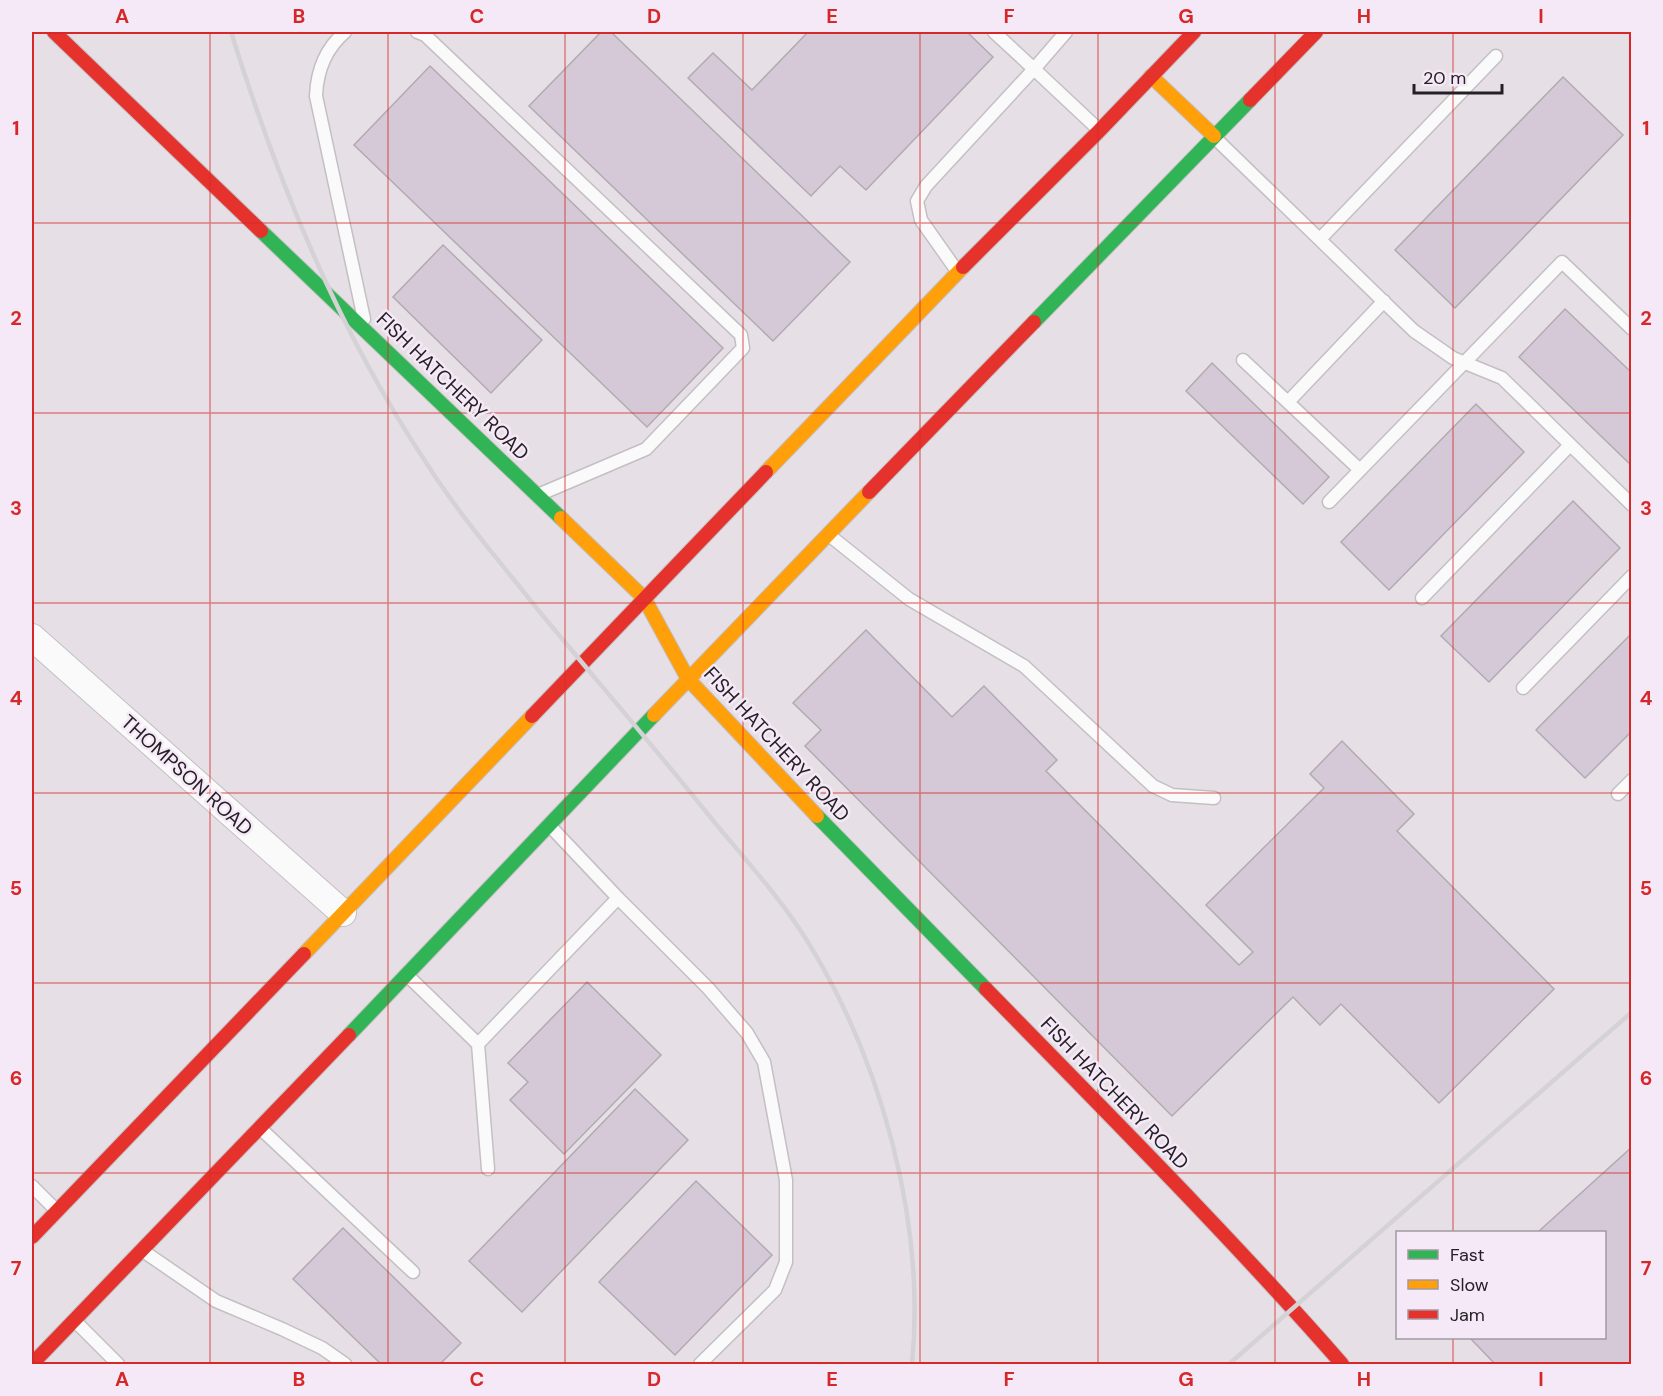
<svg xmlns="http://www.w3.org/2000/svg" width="1663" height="1396" viewBox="0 0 1663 1396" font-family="'DM Sans',sans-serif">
	<rect width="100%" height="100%" fill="#e6e0e6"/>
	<path fill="#d5c9d7" stroke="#b0abb1" stroke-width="1.5" d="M601,32h10l239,230 -77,79 -244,-235z
		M808,32h159l26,25 -127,133 -26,-24 -29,30 -123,-118 25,-25 39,37z
		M430,66l293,282 -76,79 -293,-282z
		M1563,77l60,58 -168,173 -60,-58z
		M443,245l99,95 -51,53 -98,-96z
		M1565,309l67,64v93l-113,-109z
		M1212,363l117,114 -26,27 -117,-113z
		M1476,404l48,48 -135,138 -48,-48z
		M1573,501l47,47 -131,134 -48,-46z
		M866,630l86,87 32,-31 73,74 -11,11 193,194 14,-13 -47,-47 118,-117 -14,-14 32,-33 72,73 -17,17 157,158 -115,114 -98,-99 -21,21 -27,-28 -121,119 -367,-370 16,-16 -28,-27z
		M1632,633v98l-47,47 -49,-48z
		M587,982l74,73 -97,99 -54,-54 18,-18 -20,-19z
		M635,1089l53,51 -166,172 -53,-51z
		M1632,1147v217h-137l-25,-26h134v-106h-66z
		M696,1181l76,74 -97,100 -76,-73z
		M343,1228l118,115 -21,21h-59l-88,-85z"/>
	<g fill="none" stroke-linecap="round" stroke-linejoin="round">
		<defs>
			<path id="lane" d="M345,32c-20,17 -28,38 -29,64l48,223
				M417,32l8,3 316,300 2,13 -97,101 -108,46
				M994,32l40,37 32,-37
				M1214,137l200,194 39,27 49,20 130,127
				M1320,239l176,-183
				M957,271l-36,-51 -4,-19 9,-15 108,-117 64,60
				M1243,360l117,110
				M1288,402l96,-101
				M1329,502l233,-240 70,67
				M829,535l80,64 115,67 129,120 19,9 42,3
				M1422,598l148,-153
				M1523,688l109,-112
				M1618,794l14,-14
				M618,898l90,90 39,45 17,29 22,118v82l-11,28 -75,74
				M408,976l70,68 140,-146 -68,-72
				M478,1044l10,125
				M261,1129l152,143
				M32,1186l24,24
				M143,1251l73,50 66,28 40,19 23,16
				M75,1321l43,43"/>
			<path id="street" d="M32,637l311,276"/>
			<path id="fast" d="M261,231l300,287
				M1034,322l216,-222
				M817,816l169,173
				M349,1035l305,-320"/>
			<path id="slow" d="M1151,76l63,60
				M766,472l197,-205
				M561,518l83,80 44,81 129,137
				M654,715l215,-223
				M304,954l228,-238"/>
			<path id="jam" d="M54,32l207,199
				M1250,100l66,-68
				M963,267l136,-136 95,-99
				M869,492l165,-170
				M532,716l234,-244
				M986,989c120,123 242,245 356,375
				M32,1237l272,-283
				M32,1364l317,-329"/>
		</defs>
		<use href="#lane" stroke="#c3bfc3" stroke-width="15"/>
		<use href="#street" stroke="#c3bfc3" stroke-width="28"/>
		<use href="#fast" stroke="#c3bfc3" stroke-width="16"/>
		<use href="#slow" stroke="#c3bfc3" stroke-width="16"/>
		<use href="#jam" stroke="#c3bfc3" stroke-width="16"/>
		<use href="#lane" stroke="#fbfafb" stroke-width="12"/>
		<use href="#street" stroke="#fbfafb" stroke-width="26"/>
		<use href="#fast" stroke="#30b455" stroke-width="14"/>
		<use href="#slow" stroke="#ff9f0a" stroke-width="14"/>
		<use href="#jam" stroke="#e5322d" stroke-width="14"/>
		<path stroke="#d4d2d5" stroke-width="4.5" d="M231,32c48,153 107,298 196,432 33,52 74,99 112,147 57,69 116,137 172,207 32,39 68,78 95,121 75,120 120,283 106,425
			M1229,1364l403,-352"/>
	</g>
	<path fill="none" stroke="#d62828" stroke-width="1.5" stroke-opacity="0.55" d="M210,32v1332M388,32v1332M565,32v1332M743,32v1332M920,32v1332M1098,32v1332M1275,32v1332M1453,32v1200M32,223h1600M32,413h1600M32,603h1600M32,793h1600M32,983h1600M32,1173h1600M1453,1338v26"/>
	<g text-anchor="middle" stroke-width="5" stroke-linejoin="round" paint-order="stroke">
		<g font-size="20" fill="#252025" stroke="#f5e9f7">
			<text transform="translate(453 386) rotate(44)" y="7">FISH HATCHERY ROAD</text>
			<text transform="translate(777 744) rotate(47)" y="7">FISH HATCHERY ROAD</text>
			<text transform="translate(187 775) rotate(42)" y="7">THOMPSON ROAD</text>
			<text transform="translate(1115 1093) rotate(46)" y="7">FISH HATCHERY ROAD</text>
		</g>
	</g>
	<rect width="1663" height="1396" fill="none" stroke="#f5e9f7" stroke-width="66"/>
	<rect x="1396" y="1231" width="210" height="108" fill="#f5e9f7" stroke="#a299a3" stroke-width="1.5"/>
	<rect x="1408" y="1250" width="30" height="9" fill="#30b455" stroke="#a299a3" stroke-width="1.5"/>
	<text x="1450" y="1261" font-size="18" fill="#252025">Fast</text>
	<rect x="1408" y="1280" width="30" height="9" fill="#ff9f0a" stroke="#a299a3" stroke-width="1.5"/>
	<text x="1450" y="1291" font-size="18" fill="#252025">Slow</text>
	<rect x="1408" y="1310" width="30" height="9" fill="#e5322d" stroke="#a299a3" stroke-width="1.5"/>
	<text x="1450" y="1321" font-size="18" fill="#252025">Jam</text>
	<path d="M1414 84v9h88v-9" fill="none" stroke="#252025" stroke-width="3"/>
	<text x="1423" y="84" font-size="18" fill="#252025" stroke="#f5e9f7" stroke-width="4.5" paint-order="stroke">20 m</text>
	<rect x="33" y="33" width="1597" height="1330" fill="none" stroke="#d62828" stroke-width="2"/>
	<g font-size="20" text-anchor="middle" font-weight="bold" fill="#d62828">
		<text x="122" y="23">A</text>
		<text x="299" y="23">B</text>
		<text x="477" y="23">C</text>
		<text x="654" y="23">D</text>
		<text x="832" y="23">E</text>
		<text x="1009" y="23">F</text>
		<text x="1186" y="23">G</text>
		<text x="1364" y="23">H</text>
		<text x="1541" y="23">I</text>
		<text x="16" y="135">1</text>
		<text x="1646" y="135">1</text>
		<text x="16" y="325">2</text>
		<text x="1646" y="325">2</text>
		<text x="16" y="515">3</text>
		<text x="1646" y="515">3</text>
		<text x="16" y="705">4</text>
		<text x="1646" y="705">4</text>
		<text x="16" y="895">5</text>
		<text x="1646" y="895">5</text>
		<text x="16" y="1085">6</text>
		<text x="1646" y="1085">6</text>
		<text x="16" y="1275">7</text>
		<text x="1646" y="1275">7</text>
		<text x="122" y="1386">A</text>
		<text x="299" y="1386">B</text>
		<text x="477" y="1386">C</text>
		<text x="654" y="1386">D</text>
		<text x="832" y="1386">E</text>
		<text x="1009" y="1386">F</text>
		<text x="1186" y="1386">G</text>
		<text x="1364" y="1386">H</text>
		<text x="1541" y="1386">I</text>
	</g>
</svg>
